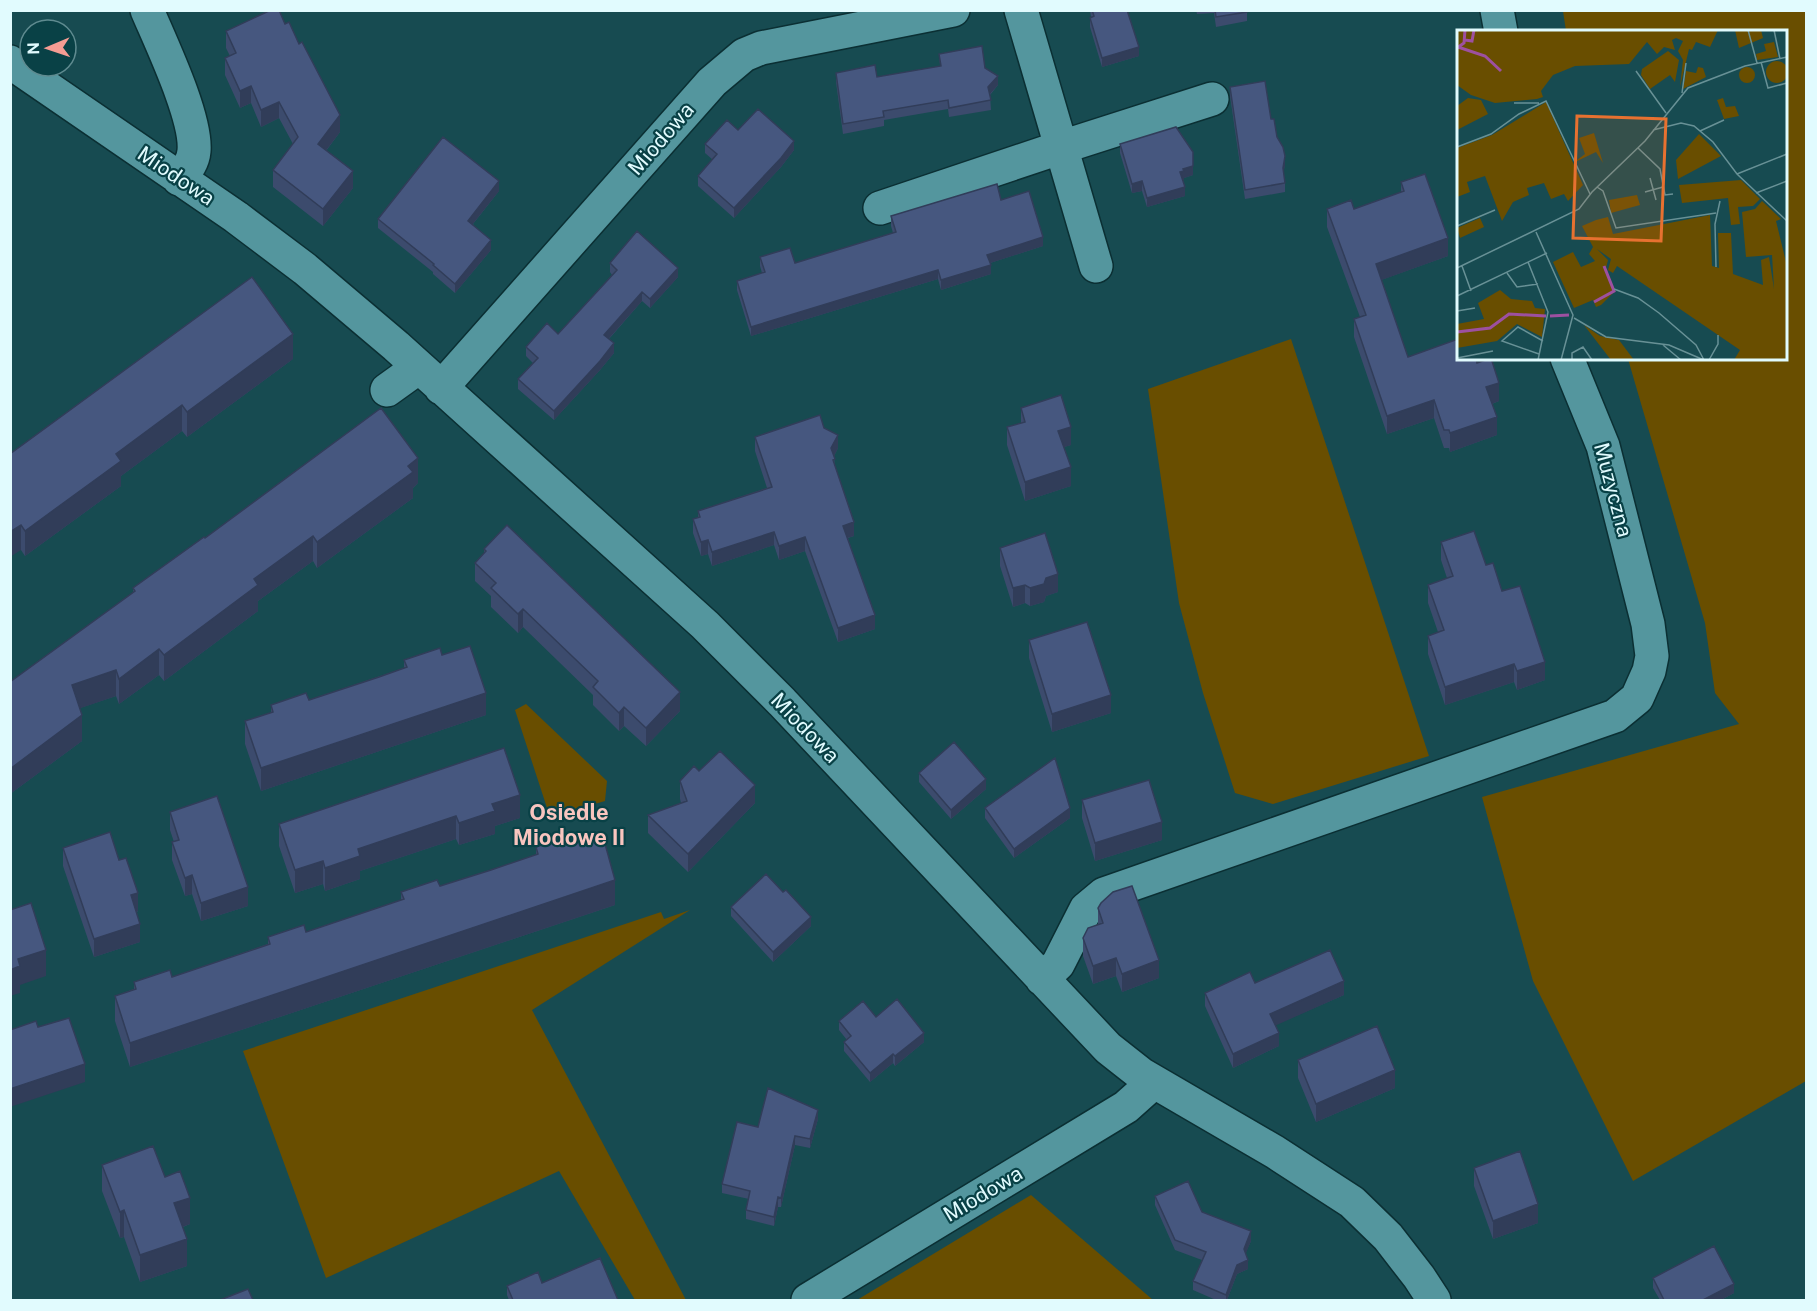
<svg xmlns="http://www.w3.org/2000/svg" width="1817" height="1311" viewBox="0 0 1817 1311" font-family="'Public Sans',sans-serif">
	<rect width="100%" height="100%" fill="#174b51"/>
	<path fill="#694e00" d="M1563,11h243v1070l-173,100 -100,-200 -51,-184 257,-73 -24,-31 -10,-70 -77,-264 158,-1v-326l-220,-1z
		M1291,339l138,417 -156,48 -38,-11 -32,-100 -24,-90 -31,-214z
		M526,704l81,77 -2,20 -55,16 -35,-107z
		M690,910l-158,100 154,290h-51l-76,-129 -233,107 -83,-227 418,-139 3,7z
		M1031,1195l122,105h-296z"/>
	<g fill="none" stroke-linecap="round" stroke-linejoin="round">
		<defs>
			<path id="minor" d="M147,10c14,33 50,108 47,141 -1,12 -8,19 -15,28
				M1021,10l75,256
				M1497,10l4,22
				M10,62l226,155 69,52 91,77 309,279 77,77 326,346 33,26 134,78 77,50 36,35 31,40 15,23
				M880,208l182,-61 150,-48
				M441,388l271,-306 32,-27 17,-7 192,-38
				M387,390l32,-23
				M1042,979l16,-15 28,-55 18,-15 511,-178 22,-18 12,-27 3,-15 -4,-32 -45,-178 -36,-88
				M808,1300l318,-193 28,-25"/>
		</defs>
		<use href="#minor" stroke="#0b2f33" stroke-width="36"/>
		<use href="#minor" stroke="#54969e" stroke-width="33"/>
	</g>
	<path fill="#3c4b6d" d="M1090,10h37l12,46 -37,11 -12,-40v-9l1,-1z
		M1196,10h51v11l-31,6 -2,-14 -17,1z
		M285,24l14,20 41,88 -14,19 27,37 -30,38 -50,-39v-17l20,-26 -14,-26 -18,9 -10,-24 -11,5 -15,-33v-17l5,-2 -4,-8v-17z
		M939,54l46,14 13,17 -8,10 1,15 -42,7 -1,-8 -64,11v6l-41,8 -7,-52v-9l41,4 63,-11z
		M1230,87l41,32 14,46 -2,8 2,10v9l-40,7 -15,-103z
		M738,130l56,20 -13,17 -47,51 -36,-32v-10l15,-16 -8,-7v-9z
		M1120,144l73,31 -9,3v2h-1l2,16 -38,11 -5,-16 -10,2 -12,-40z
		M1401,182l47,74 -67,24 27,77 69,6 22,38 -7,3 5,31 -47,17 -1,-4h-5l-10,-30 -47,16 -33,-97v-18l6,-2 -33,-90v-18h27l47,-17z
		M499,191l-26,33 18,26 -36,43 -22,-19v-2l-55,-44v-9z
		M1001,200l42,46 -53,17 1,11 -50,16 -3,-11 -187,57 -14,-46v-9l25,-8 -2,-7v-9l35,6 98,-30 -2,-7v-10z
		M610,263l68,14 -28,31 -8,-7 -33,38 5,14 -14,17 -46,50 -36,-31v-10l15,-16 -7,-7v-9l32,-13 54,-59 -2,-3z
		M293,359l-106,78 -5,-6 -61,45v10l-96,70 -4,-6 -11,-96z
		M1021,408l50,37 -7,2 7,39 -46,15 -18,-56v-18l14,-4z
		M824,428l14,20 -4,8 1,11 19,69 -6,2 27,91 -37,13 -33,-91 -26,9 -5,-15 -62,21 -4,-12 -7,2 -8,-23v-14l5,-1v-7l69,-23 -12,-37v-14z
		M418,483l-5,5v10l-96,70 -4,-7 -55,40v10l-94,70 -5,-6 -40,29 -3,-8 -36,12 2,33 -72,53 123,-202v-4l72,-50z
		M1441,542l45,23 16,26 43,89 -28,10 -3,-8 -69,23 -17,-51v-18l10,-4 -10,-29v-18l19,-7 -6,-18z
		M1000,548l58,44 -12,4 -2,6 -14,4 -5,-3 -12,4 -13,-41z
		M484,549l196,162 -34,35 -22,-20 -5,5 -26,-26v-10l-70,-68 -5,6 -27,-26v-11l-16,-15v-18l9,-10z
		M1029,640l82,73 -59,19 -23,-74z
		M442,655l44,60 -225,76 -16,-47v-23l26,-8v-8l38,-5 95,-32v-8z
		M504,748l16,70 -25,8v8l-36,11 -3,-6 -96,32v8l-35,12 -2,-7 -28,9 -16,-47v-22z
		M699,771l56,32 -67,69 -40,-39v-18l33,-12 -1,-4v-18z
		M919,773l67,16 -35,30 -32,-37z
		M1082,800l80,40 -67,21 -13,-43z
		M985,808l85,10 -56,40 -29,-40z
		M170,812l78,94 -47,15 -9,-27 -7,2 -13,-36v-18h2l-4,-12z
		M574,842l41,63 -485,162 -15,-46v-25l19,-7v-7l38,-5 96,-33v-7l38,-5 95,-32v-8l39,-6 96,-31v-8z
		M63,848l56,12 19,51 -1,1 3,30 -46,15 -31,-91z
		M731,907l80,19 -38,36 -42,-46z
		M1098,908l61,70 -37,14 -6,-16 -23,8 -10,-28v-18l15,-13z
		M1255,983l89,12 -69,30 4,21 -46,22 -28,-62v-13z
		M876,1017l48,25 -29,24 -2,-3 -23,19 -26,-31v-9l3,-2 -8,-10v-9z
		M1298,1060l97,28 -79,34 -18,-44z
		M818,1119l-8,29 -15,-3 -14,62h-3l-4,19 -28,-7v-9l3,-11 -27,-6v-9l36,-57z
		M102,1165l63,12 25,47 -7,3 4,39 -47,16 -16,-45 -4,1 -18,-47z
		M1474,1168l64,55 -45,16 -19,-53z
		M1155,1196l47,16 49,29 -6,13 3,15 -11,5 -10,26h-11l-23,-10v-9l9,-21 -27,-10 -20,-45z
		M1653,1278l81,15 -13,7h-61l-7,-12z
		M542,1283l76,17h-109l-2,-5v-9z"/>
	<path fill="#313d59" d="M1139,47v9l-37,11v-9z
		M998,76v9l-10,11v-9z
		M251,86v17l-11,5v-17z
		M279,102v16l-18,9v-17z
		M340,115v17l-22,29v-17z
		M794,141v9l-13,17 -47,51v-10z
		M1285,156v9l-2,12v-9z
		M1193,166v9l-9,3v2l-4,1v-9l3,-3z
		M353,171v17l-30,38v-17z
		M499,181v10l-31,39v-9z
		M1142,181v10l-10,2v-9z
		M1185,187v9l-38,11v-9z
		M1043,237v9l-56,18v-9z
		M1448,238v18l-72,26v-18z
		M491,240v10l-36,43v-9z
		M991,265v9l-50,16v-10z
		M678,268v9l-28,31v-9z
		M938,270v9l-187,57v-9z
		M642,292v9l-38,43v-9z
		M293,334v25l-106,78v-25z
		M614,343v10l-14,17 -46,50v-9z
		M1499,383v18l-13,5v-19z
		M1434,400v18l-47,16v-18z
		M182,405v26l-61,45v10l-96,70v-25l91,-77z
		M1497,417v18l-47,17v-19z
		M1071,427v18l-13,4v-18z
		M838,435v13l-7,14v-14z
		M418,458v25l-5,5v10l-96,70v-26l91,-76z
		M1071,467v19l-46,15v-19z
		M854,522v14l-11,3v-13z
		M21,525v25l-11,7v-25z
		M774,532v13l-62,21v-14z
		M313,536v25l-55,40v10l-94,70v-26l90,-76z
		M805,537v14l-26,9v-14z
		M708,540v14l-7,2v-14z
		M1058,574v18l-12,4 -2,6 -14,4v-18l16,-10z
		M1025,585v18l-12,4v-19z
		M523,609v18l-5,6v-19z
		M875,615v14l-37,13v-14z
		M159,649v26l-40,29v-25z
		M1545,662v18l-28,10v-19z
		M1514,664v18l-69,23v-18z
		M116,670v26l-44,15v-26z
		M680,692v19l-34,35v-18z
		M486,693v22l-225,76v-23z
		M1111,695v18l-59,19v-18z
		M624,707v19l-5,5v-18z
		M82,715v26l-72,53v-25z
		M986,779v10l-35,30v-9z
		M755,785v18l-67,69v-18z
		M520,795v23l-25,8v8l-36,11v-22l33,-19z
		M1070,808v10l-56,40v-9z
		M456,816v23l-96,32v8l-35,12v-23l33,-19z
		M1162,822v18l-67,21v-18z
		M323,861v23l-28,9v-23z
		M192,875v19l-7,2v-18z
		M615,880v25l-485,162v-24z
		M248,887v19l-47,15v-18z
		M138,893v18l-7,3v-19z
		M811,917v9l-38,36v-10z
		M140,924v18l-46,15v-18z
		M46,950v26l-26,9v8l-10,3v-26l8,-11z
		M1116,958v18l-23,8v-18z
		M1159,960v18l-37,14v-18z
		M1344,981v14l-74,33v-14z
		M924,1033v9l-29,24v-10z
		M1279,1033v13l-46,22v-14z
		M893,1054v9l-23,19v-9z
		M85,1064v18l-75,25v-18z
		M1395,1070v18l-79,34v-18z
		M818,1110v9l-8,29v-9z
		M795,1136v9l-14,62v-9z
		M778,1197v10l-4,19v-9z
		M190,1198v26l-16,6v-27z
		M1538,1204v19l-45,16v-18z
		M124,1210v27l-4,1v-26z
		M1251,1231v10l-7,17v-9z
		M187,1239v27l-47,16v-27z
		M1248,1260v9l-11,5 -10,26h-1v-5l11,-30z
		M1734,1284v9l-13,7h-18z"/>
	<path fill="#46577f" stroke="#313d59" stroke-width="1.5" d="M271,10h8l6,14 4,-2 10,22 3,-2 38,73 -22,29 35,27 -30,38 -50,-39 25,-33 -19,-35 -18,8 -10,-24 -11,5 -15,-33 11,-5 -10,-22z
		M1092,10h35l12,37 -37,11 -12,-40 4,-2z
		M1215,10h32v2l-31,5z
		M982,46l3,22 13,8 -10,11 3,13 -42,8 -1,-8 -65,11 1,6 -41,7 -7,-51 39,-8 2,12 64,-11 -2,-12z
		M1265,81l6,38h3l3,18 6,10 2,9 -2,12 2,15 -40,7 -15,-103z
		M758,109l36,32 -13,17 -47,50 -36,-32 19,-22 -12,-10 22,-24 11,10z
		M1176,127l17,25v14l-10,3 1,2 -4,1 5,15 -38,11 -5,-17 -10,3 -12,-40z
		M443,137l56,44 -31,40 23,19 -36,44 -22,-19 1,-1 -56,-45z
		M1425,174l23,64 -72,26 32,93 50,-18v19h18l1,5 14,-5 8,25 -13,4 11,30 -47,16 -1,-3h-5l-10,-30 -47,16 -33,-97 12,-4 -39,-106 24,-9 3,9 50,-18 -3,-9z
		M997,184l4,16 28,-9 14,46 -56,18 4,10 -50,15 -3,-10 -187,57 -14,-46 28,-9 -5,-15 30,-9 5,15 101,-31 -5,-16z
		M637,231l41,37 -28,31 -8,-7 -38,43 10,8 -14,18 -46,50 -36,-32 20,-21 -12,-11 21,-24 11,11 59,-64 -7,-7z
		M252,277l41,57 -106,78 -5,-7 -66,49 5,7 -96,70 -4,-6 -11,7v-78z
		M1061,395l10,32 -13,4 13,36 -46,15 -18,-55 18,-5 -4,-14z
		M381,408l37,50 -10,8 5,6 -96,70 -4,-6 -59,43 4,6 -94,70 -5,-6 -40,30 -3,-9 -44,15 10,30 -72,54v-87l125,-91 -2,-3 71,-51 1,1z
		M820,415l4,13 14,7 -7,13 4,11 -2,1 21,62 -11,4 32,89 -37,13 -33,-91 -26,9 -5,-14 -62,20 -4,-12 -7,2 -8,-23 7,-2 -2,-6 74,-24 -17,-50z
		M507,525l173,167 -34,36 -22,-21 -5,6 -26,-26 5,-6 -75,-72 -5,5 -27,-26 5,-5 -21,-20 11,-12 -2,-2z
		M1474,531l12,34 7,-2 9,28 18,-5 25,76 -28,9 -3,-7 -69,23 -17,-51 16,-6 -16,-45 25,-9 -12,-34z
		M1045,533l13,41 -12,4 -2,6 -14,4 -5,-3 -12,3 -13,-40z
		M1087,622l24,73 -59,19 -23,-74z
		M470,646l16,47 -225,75 -16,-47 28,-9 -2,-7 35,-12 3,7 70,-23 28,-10 -3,-7 36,-12 2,7z
		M954,742l32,37 -35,31 -32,-37z
		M504,748l16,47 -28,9 3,7 -36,12 -3,-7 -98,33 2,7 -35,12 -2,-7 -28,9 -16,-46z
		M720,751l35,34 -67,69 -40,-39 39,-14 -7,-20 14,-15 5,5z
		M1055,758l15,50 -56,41 -29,-41z
		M1149,780l13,42 -67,21 -13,-43z
		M217,796l31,91 -47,16 -9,-28 -7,3 -13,-36 7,-2 -9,-28z
		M110,832l9,28 7,-2 12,35 -7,2 9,29 -46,15 -31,-91z
		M602,833l13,47 -485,163 -15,-47 21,-7 -2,-7 36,-12 2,7 98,-33 -2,-7 36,-12 2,7 98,-33 -3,-7 36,-12 3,6 51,-16 47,-16 -2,-7 35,-12 3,7z
		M766,874l17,18 3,-2 25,27 -38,35 -42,-45z
		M1132,886l27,74 -37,14 -6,-16 -23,8 -10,-28 5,-10 15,-5 -5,-15 3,-5 12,-11z
		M31,903l15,47 -28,9 2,7 -10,4v-60z
		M1330,950l14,31 -74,33 9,19 -46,21 -28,-61 45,-21 5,11z
		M897,999l27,34 -29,23 -2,-2 -23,19 -26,-31 7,-6 -12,-15 24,-20 13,16z
		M69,1018l16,46 -75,25v-59l26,-9 2,6z
		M1377,1026l18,44 -79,34 -18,-44z
		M768,1088l50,22 -8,29 -15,-3 -14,62 -3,-1 -4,20 -28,-7 4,-19 -28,-7 15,-62 21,5z
		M153,1146l12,31 15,-6 10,27 -16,5 13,36 -47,16 -16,-45 -4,2 -18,-47z
		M1520,1151l18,53 -45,17 -19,-53z
		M1188,1181l14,31 49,19 -7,18 4,11 -11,5 -11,30 -33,-14 13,-29 -31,-12 -20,-44z
		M1714,1246l20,38 -31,16h-39l-11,-22z
		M600,1258l18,42h-105l-6,-14 31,-14 4,11z
		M248,1289l5,11h-33z"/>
	<g text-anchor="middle" stroke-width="4.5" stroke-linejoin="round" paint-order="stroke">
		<g font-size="21" fill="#e1fbfe" stroke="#094146">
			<text transform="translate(661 139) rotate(-49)" y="7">Miodowa</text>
			<text transform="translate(176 176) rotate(34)" y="7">Miodowa</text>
			<text transform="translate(1613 490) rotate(75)" y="7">Muzyczna</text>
			<text transform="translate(805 728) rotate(46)" y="7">Miodowa</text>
			<text transform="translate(983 1194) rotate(-31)" y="7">Miodowa</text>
		</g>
		<g font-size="22" font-weight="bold" fill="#f9c5bf" stroke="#094146">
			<text x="569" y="820">Osiedle<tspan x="569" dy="25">Miodowe II</tspan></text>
		</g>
	</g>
	<g transform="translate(1457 30)">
		<rect width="330" height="330" fill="#174b51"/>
		<path d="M0,0h261l-8,17 -14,-5 -4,8 -3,-1 -9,38 3,-27 -5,-9 5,-10 -7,-3 -4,2 3,10 -11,-3 -7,7 -10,-12 -18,22 -54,2 -22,9 -12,16 2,6 -6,2 -42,4 -24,-8 -14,-10zM278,0h26l2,8 -24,10zM317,12l4,15 -21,3 -1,-6 10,-3 -2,-7zM211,21l11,9 -4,22 -5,-7 -20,14 -9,-14 1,-6zM309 42a11 11 0 1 1 22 0a11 11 0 1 1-22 0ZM241,37l5,1 3,9 -23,12 3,-18 10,2zM282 45a8 8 0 1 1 16 0a8 8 0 1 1-16 0ZM11,68l13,2 7,14 -31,16v-24zM266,68l3,9 9,-1 4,10 -15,3 -7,-19zM89,72l37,83 -15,16 -4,-7 -13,5 -7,-16 -17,5 2,7 -16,7 -11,19 -17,-45 -18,6 3,10 -13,5v-49l35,-13zM137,103l9,30 -7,-11 -23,11 12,-9 -6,-16zM242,104l22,22 -43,23 -2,-19zM284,150l19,19 -7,7 -15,1 2,17 -9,1 -3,-27 -46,5 -3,-18zM180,165l3,10 -29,8 -2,-13zM305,171l19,18 -5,2 11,45v94h-53l6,-10 -123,-84 -4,7 -5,-3 3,-11 -14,-10 11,11 -2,8 9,23 -14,14 -5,2 -3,-7 -19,8 -21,-46 20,-10 8,15 14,-6 -6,-7 4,-7 -11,-21 14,-6 12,-3 5,17 97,-19 2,51 7,2 -1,-35h13l2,41 30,11 -2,-25 8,-3 5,32 -2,-34 -26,2 -4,-45 13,-3zM23,188l4,9 -24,11 -3,-10zM43,260l11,9 21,2 3,7 10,1 -3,28 -25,-13 -20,17 -40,7v-24l27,-5 -6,-16zM127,295l16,11 19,4 15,20h-23z" fill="#694e00"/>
		<path fill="none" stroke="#9d50a0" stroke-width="3" d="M8,10l7,1 2,-11M1,17l27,9 16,15M0,18l7,-5 1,-13M137,272l20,-11 -10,-25M93,286l19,-1M0,302l33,-4 19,-14 37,2"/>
		<path fill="none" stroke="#689196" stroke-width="1.5" d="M291,0l9,33M317,0l6,29M304,32l7,26 19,-5M179,41l30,42M225,63l4,-30M57,73h25M196,100l28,-7 13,3 19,16 24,32 50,47M243,101l24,-11M0,117l34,-13 28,-20 27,-13 44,93M181,118l22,21 5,26 8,-1M280,144l50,-20M193,148l6,22M140,157l6,4 13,37 100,-15M188,162l18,-5M299,163l31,-12M0,196l38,-16M79,202l37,83 -12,45M71,232l20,50 -10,48M5,236l9,25M259,237l-1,-43 5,-23M0,238l122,-59 13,-17 53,-51 43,-53 57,-22 42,-9M50,243l10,14 21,-3M157,259l24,9 21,15 37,32 8,15M0,266l90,-43M0,281l18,-3M117,288l32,19 63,8 35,15M206,315l18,15M82,324l-37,-13 16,-14 25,14M0,328l36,-7M115,330v-7l11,-6 9,13M252,330l9,-16v-9"/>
		<path fill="#e77130" fill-opacity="0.15" stroke="#e77130" stroke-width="3" d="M120,86l89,3 -5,122 -88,-3z"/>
		<rect width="330" height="330" fill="none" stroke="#e1fbfe" stroke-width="3"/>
	</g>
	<rect width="1817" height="1311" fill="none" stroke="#e1fbfe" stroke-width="24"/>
	<g transform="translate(48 48) rotate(268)"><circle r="28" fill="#094146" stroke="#5f8b90" stroke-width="1.5"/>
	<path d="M0-4.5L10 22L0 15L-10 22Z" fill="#f59c93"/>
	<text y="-9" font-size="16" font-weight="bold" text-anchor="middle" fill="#e1fbfe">N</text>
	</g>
</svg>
